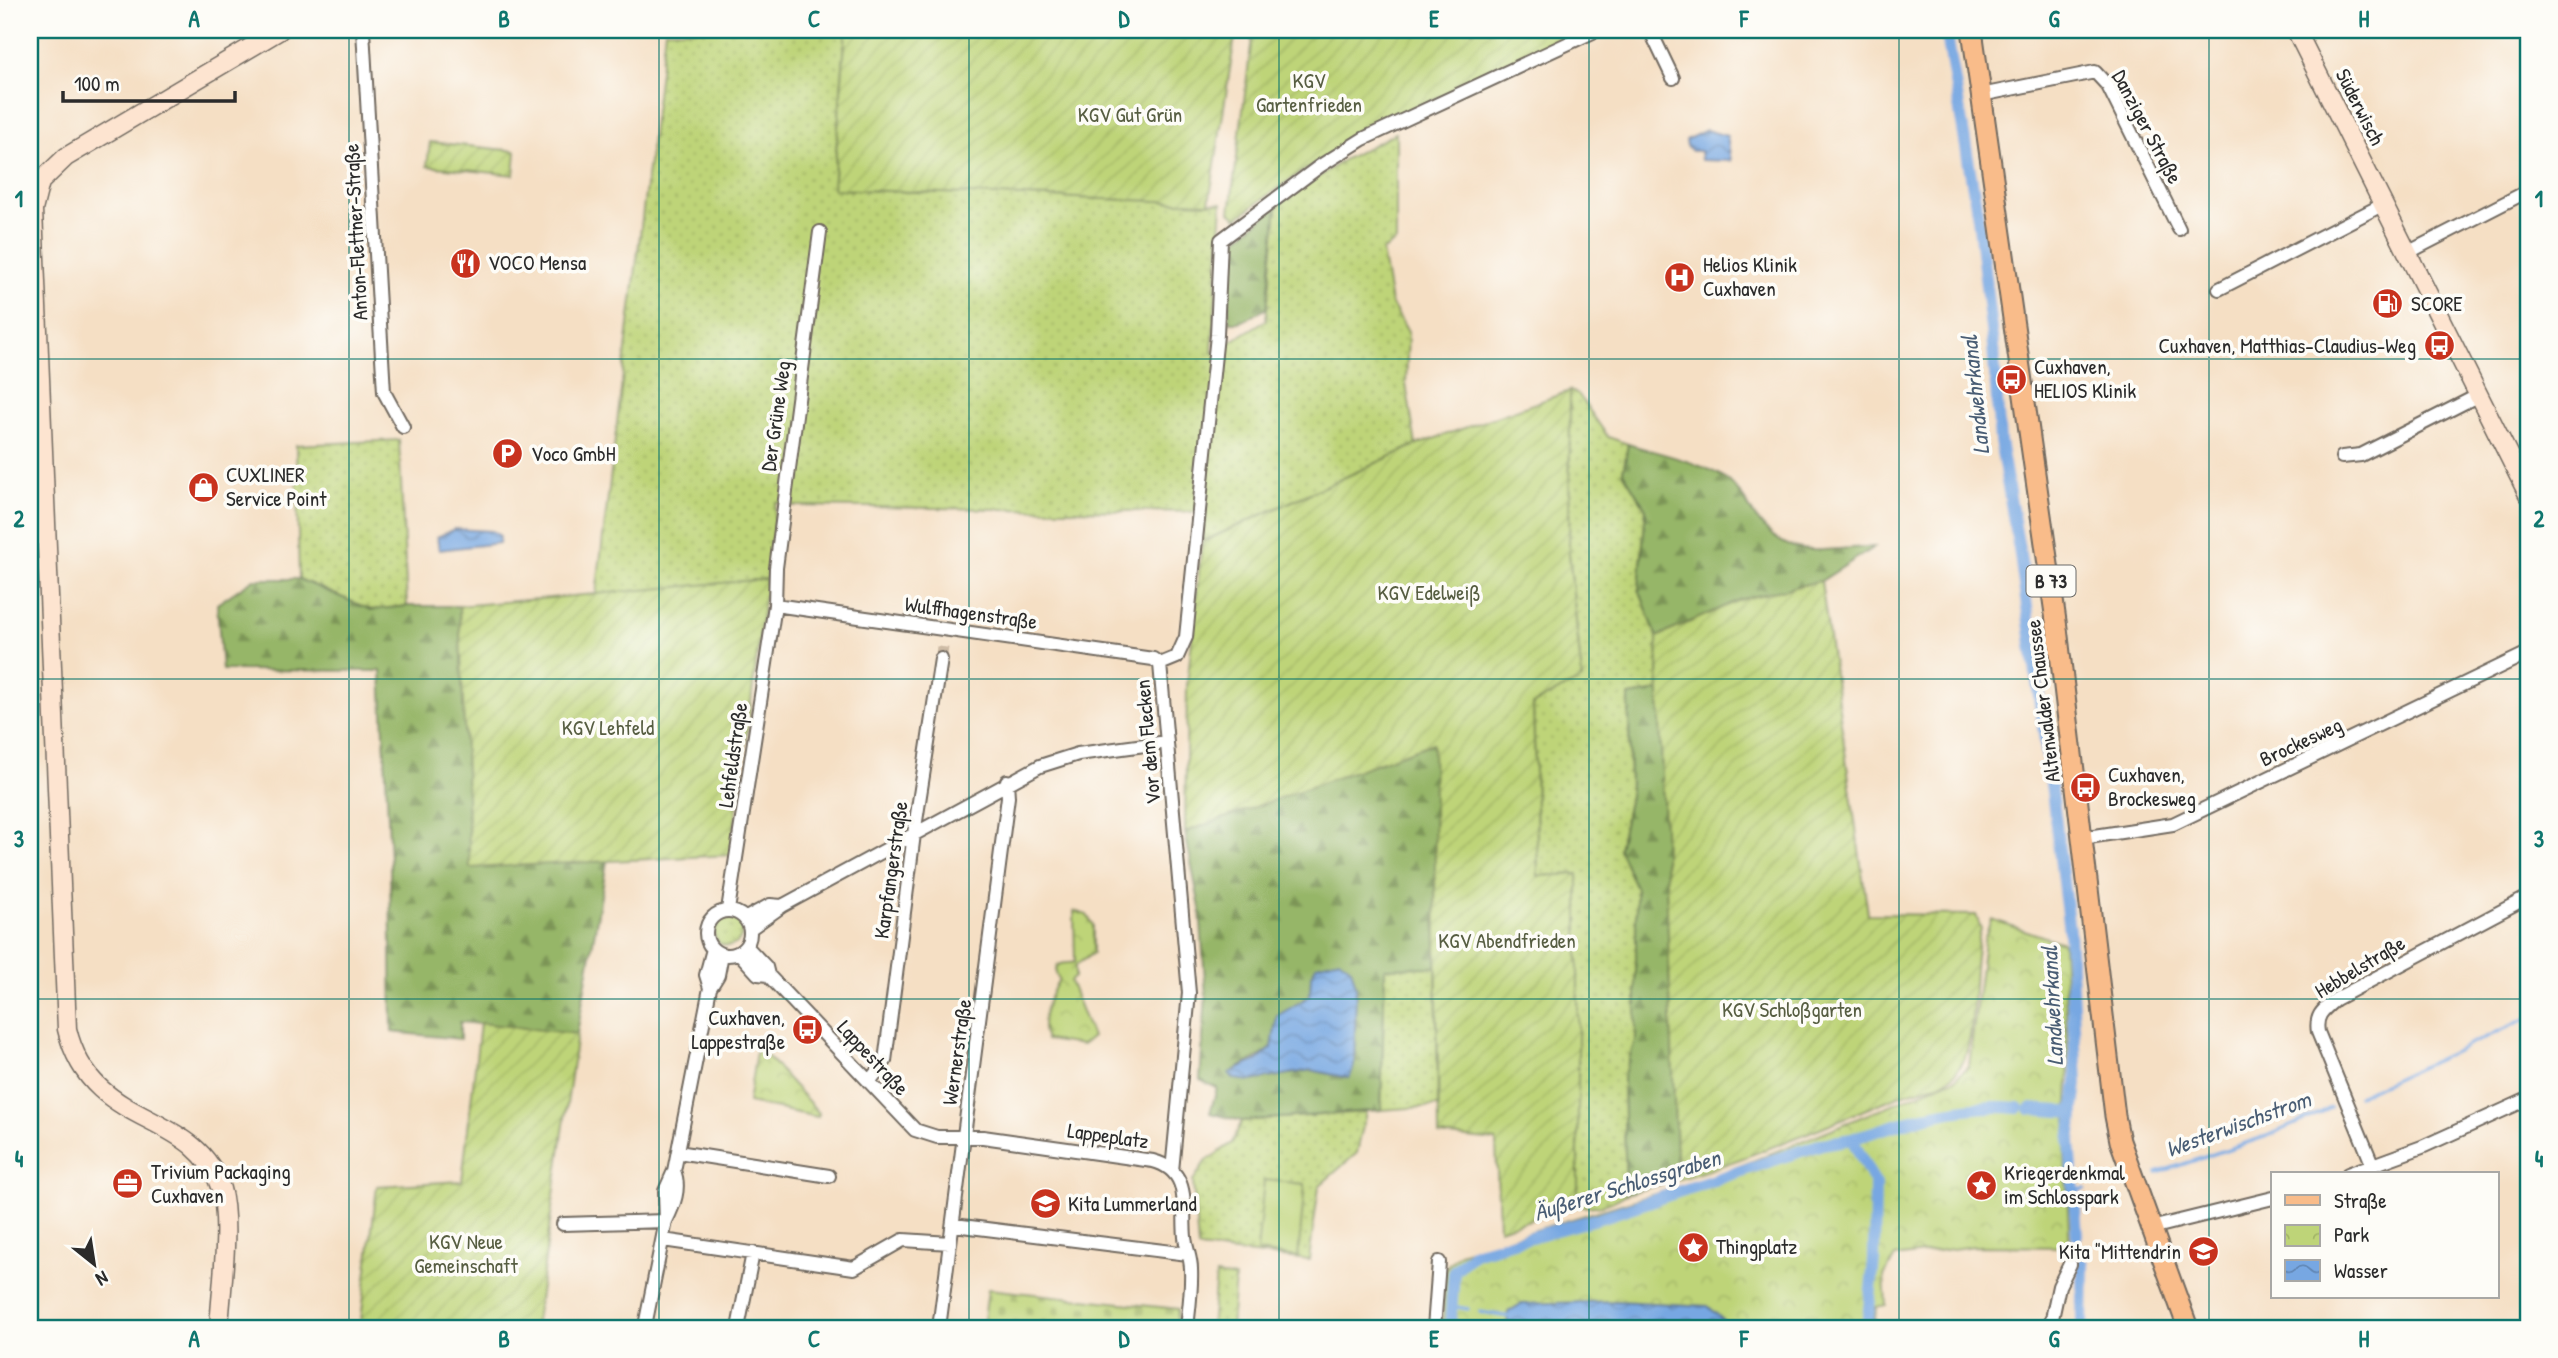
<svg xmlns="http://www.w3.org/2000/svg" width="2558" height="1358" viewBox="0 0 2558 1358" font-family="'Patrick Hand',sans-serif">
	<defs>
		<pattern id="grass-dots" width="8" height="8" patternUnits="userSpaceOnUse" patternTransform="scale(1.75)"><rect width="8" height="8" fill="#bed478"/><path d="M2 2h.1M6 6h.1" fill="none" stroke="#a3b668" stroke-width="1.8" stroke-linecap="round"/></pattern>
		<pattern id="forest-firs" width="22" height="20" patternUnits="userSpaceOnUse" patternTransform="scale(1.75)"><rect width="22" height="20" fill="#96b668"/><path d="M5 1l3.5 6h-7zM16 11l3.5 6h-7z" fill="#7b9456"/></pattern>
		<pattern id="cemetery-stones" width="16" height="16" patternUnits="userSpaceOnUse" patternTransform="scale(1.75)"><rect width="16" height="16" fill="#bed478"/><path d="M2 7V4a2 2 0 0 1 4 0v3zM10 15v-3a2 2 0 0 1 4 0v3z" fill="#a3b668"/></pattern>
		<pattern id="park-crowns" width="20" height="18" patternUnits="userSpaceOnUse" patternTransform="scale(1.75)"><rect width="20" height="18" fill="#bed478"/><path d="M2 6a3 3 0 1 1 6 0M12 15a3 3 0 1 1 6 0" fill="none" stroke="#a3b668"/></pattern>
		<pattern id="garden-furrows" width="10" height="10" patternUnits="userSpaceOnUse" patternTransform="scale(1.75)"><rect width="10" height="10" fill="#bed478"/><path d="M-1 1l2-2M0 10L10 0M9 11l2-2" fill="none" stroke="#a3b668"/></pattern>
		<pattern id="water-waves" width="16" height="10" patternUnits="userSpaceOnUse" patternTransform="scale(1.75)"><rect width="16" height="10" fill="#77a7e2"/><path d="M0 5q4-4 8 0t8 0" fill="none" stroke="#6288b7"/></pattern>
	</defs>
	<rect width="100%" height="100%" fill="#fdfcf7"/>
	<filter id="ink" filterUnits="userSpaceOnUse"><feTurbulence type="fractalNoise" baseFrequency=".0143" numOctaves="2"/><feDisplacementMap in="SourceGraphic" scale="14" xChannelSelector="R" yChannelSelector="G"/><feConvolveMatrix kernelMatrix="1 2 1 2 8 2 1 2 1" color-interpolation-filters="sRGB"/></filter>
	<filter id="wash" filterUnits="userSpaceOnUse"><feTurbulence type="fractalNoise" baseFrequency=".00686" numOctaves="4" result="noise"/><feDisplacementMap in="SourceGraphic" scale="28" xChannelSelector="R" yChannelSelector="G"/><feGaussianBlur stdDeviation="1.57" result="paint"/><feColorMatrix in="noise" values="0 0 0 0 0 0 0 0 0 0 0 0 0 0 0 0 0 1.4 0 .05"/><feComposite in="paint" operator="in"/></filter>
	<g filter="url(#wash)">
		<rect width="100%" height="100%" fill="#f5dfc4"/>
		<path fill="url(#grass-dots)" stroke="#748052" stroke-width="2" d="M665,30h181l-13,159 389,14 -10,150 54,-33 11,-114 66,-46 53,-27v108l-14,10 9,52 17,29 -2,52 10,61 -214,97 4,-30 -411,-6 -19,-4 -9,77 -171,16z
			M1570,391l9,4 29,42 20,7 -5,28 23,37 -7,80 18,48 2,54 -30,5 1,100 -11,53 17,40v149l-13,40 3,116c-17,11 -27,14 -48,12v-332l-40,2 -5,-172 49,-26 -13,-124z
			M399,440l8,166 -36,4 -72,-31 -3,-134z
			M714 932a14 14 0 1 1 28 0a14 14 0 1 1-28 0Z
			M1385,967h51l2,139 -57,4z
			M1366,1112l-9,41 -38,33 -10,74 -111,-12 -5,-67 12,-19 27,-19 10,-22z
			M1216,1275l19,3 -4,50h-20z"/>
		<path fill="url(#forest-firs)" stroke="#60704a" stroke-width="2" fill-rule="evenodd" d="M1277,206l-10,102 -27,14h-11l-1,-76z
			M1628,444c30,9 64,16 92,31 15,8 25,26 34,40 35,50 69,32 120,32l-53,34 -82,19 -82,37 -18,-48 7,-80 -23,-37z
			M254,579h45l72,31 36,-4h52l11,261 137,-6 -30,173 -117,-12v17l-68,-7 -2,-172 -9,-189 -159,-1 -5,-66z
			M1659,691l18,489 -51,14 -3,-117 13,-39v-149l-17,-40 11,-53 -1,-100z
			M1434,742l2,225 -51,1 -4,142 -139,11 -32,-8 7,-25 -17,-8 6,-84 -6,-88 -15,-76zM1351,968l5,18 -2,79 -5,13 -38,-8 -60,11 -21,-8c13,-10 29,-14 42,-25l5,-32 33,-20 1,-18z"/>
		<path fill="url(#cemetery-stones)" stroke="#748052" stroke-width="2" d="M988,1289l190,20 -2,19h-193z"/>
		<path fill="url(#park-crowns)" stroke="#748052" stroke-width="2" d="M1074,911l13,4 6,10v28l-18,13v11l-5,4 22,56 -10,8 -36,-5c-9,-19 4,-44 13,-61l-3,-5c-1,-15 11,-9 19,-12z
			M1991,919l72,24 6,139 -4,73 5,92 -96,-1 -79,11 -11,19 2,29 -10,2 -2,21h-432l3,-60 15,-15 258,-78 237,-96 14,-13 15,-125z
			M757,1045l62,68 -1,4 -70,-14z"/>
		<path fill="url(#garden-furrows)" stroke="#748052" stroke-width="2" d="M846,30h390l-27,173 -376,-14z
			M1253,30h310v11c-115,49 -227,100 -326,177l-7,-6z
			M430,142l86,9 -2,24 -87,-9z
			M1570,391l-1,163 13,125 -49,25 5,172 40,-2v332l-79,23 -3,-88 -57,-6 -6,-392 -248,89 2,-146 15,-144 214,-97z
			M767,579l-36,276 -261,13 -11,-262z
			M1821,581l47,333 108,1 5,14c-12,36 -1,113 -23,141 -12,17 -39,18 -57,25 -75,30 -147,62 -224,85l-20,-543 82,-37z
			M480,1023l97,11 -42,294h-175l17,-142 85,-5z"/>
		<path fill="#bed478" stroke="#748052" stroke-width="2" d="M1264,1180l41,4 -7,73 -41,-5z"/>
		<path fill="url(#water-waves)" stroke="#516986" stroke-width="2" d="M1706,130l21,6 4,25 -30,-1 -1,-9h-8l-5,-5 -1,-6z
			M454,529l38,2 8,5 -1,7 -60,7 -2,-13z
			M1339,959l12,9 5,18 -2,80 -5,12 -38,-8 -60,11 -17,-2 -5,-6 29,-13 14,-12 5,-32 33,-20 1,-18 5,-13z
			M1618,1301l90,5 15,14 2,8h-218l1,-16 13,-8z"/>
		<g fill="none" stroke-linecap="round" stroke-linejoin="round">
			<path stroke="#77a7e2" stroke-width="3.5" d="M2358,1096l170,-78
				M2157,1173l113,-38 61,-27
				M2074,1191l11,-2
				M1451,1306l17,3
				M1480,1312l30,5"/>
			<path stroke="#77a7e2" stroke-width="12" d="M1946,30l32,187 15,129 7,95 20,114 27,201
				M2050,775l19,156 8,152 -7,58 7,94
				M2030,1109l44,3
				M1450,1328l4,-57 20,-18 129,-36 219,-73 30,-5
				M1867,1328l7,-68 1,-76 -23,-45c56,-18 107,-37 166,-31
				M2082,1328l1,-64"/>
		</g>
	</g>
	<g filter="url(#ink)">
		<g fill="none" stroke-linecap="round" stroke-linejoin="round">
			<path stroke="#cdbba5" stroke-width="12" stroke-dasharray="12 6" stroke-linecap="butt" d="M941,659l2,-16"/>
			<defs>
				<path id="street" d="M363,30l21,362 19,35
					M1650,30l23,48
					M1981,95l114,-23 13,14 71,143
					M2409,252l119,-61
					M2219,289l165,-85
					M2342,457l19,-2 118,-60
					M775,605l378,54 7,5
					M1160,664l17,-7 9,-20 31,-302 4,-95 99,-74 43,-27 234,-109
					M1160,664l29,329 -17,178
					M2082,838l91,-14 355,-171
					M728,910l47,-305 1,-37 44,-336
					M706 933a22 22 0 1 1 44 0a22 22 0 1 1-44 0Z
					M746,918l24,-13 12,1
					M751,928l31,-22 258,-140 38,-12 89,-12
					M746,946l20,21 2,8 147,155 22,7h46l170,24c39,10 29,46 32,76 1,11 6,21 6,32 1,20 -2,40 -4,59
					M739,953l19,21 10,1
					M710,988l-4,-13 7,-26
					M869,1082l16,-21 29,-227 27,-175
					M678,1152l151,24
					M2373,1166l-55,-134c-3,-17 5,-22 18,-33l192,-102
					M2348,1174l74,-27 106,-48
					M666,1221c8,-16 15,-33 8,-50
					M563,1224l103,-3
					M954,1225l234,29
					M2151,1228l122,-30
					M663,1240l191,28 49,-28 47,3
					M647,1328l-1,-7 20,-100 -1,-30 9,-20 36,-183 8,-13 4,-21
					M738,1328l15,-75
					M939,1328l69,-531 -1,-16
					M1434,1328l5,-66
					M2050,1328l9,-42 11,-22"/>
				<path id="secondary" d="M2296,30l232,464
					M219,1328c2,-38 12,-104 2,-139 -25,-82 -130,-57 -154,-160l-34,-819 7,-28 26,-25 214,-127"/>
				<path id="primary" d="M1972,30l85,598 58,488 5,25 68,187"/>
			</defs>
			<use href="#street" stroke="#726a61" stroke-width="16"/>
			<use href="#secondary" stroke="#726a61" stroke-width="21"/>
			<use href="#primary" stroke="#726a61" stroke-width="23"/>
			<use href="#street" stroke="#fff" stroke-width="12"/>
			<use href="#secondary" stroke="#fde4d0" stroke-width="18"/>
			<use href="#primary" stroke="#f9bc8a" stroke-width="19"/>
		</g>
	</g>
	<path fill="none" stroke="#0f766e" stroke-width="2" stroke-opacity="0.55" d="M349,30v1298M659,30v1298M969,30v1298M1279,30v1298M1589,30v1298M1899,30v1298M2209,30v1298M30,359h2498M30,679h2498M30,999h2498"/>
	<defs>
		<symbol id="restaurant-disc" viewBox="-11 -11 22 22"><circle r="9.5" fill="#c8321e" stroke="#fdfcf7"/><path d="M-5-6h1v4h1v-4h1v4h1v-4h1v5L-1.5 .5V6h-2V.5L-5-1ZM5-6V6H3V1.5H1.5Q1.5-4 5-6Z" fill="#fff"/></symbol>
		<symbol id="hospital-disc" viewBox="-11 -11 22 22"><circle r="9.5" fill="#c8321e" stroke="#fdfcf7"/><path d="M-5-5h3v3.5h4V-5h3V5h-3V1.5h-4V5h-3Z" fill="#fff"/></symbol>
		<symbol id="fuel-disc" viewBox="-11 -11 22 22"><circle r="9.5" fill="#c8321e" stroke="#fdfcf7"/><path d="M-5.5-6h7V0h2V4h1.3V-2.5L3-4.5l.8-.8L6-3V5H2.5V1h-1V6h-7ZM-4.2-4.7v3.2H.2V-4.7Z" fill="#fff"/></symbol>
		<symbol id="bus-disc" viewBox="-11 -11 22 22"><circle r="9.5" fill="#c8321e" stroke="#fdfcf7"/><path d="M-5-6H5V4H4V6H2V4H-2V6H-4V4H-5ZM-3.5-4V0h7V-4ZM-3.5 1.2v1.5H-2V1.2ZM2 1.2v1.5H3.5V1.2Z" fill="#fff"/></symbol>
		<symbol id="parking-disc" viewBox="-11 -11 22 22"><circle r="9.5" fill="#c8321e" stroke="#fdfcf7"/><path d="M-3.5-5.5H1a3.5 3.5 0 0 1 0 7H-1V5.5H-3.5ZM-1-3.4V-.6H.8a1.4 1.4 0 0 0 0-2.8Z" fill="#fff"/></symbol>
		<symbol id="shop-disc" viewBox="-11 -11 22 22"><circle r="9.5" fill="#c8321e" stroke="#fdfcf7"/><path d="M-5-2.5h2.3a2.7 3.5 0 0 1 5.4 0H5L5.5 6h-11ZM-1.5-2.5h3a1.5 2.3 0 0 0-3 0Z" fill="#fff"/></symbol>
		<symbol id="office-disc" viewBox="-11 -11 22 22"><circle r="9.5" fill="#c8321e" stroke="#fdfcf7"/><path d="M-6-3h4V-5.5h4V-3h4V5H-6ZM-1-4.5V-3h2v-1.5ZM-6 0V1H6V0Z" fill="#fff"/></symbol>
		<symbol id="sight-disc" viewBox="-11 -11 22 22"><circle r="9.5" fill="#c8321e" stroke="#fdfcf7"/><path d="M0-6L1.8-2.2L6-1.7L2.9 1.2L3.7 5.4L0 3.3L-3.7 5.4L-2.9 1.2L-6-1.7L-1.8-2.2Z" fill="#fff"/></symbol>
		<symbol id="school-disc" viewBox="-11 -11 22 22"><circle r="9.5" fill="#c8321e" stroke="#fdfcf7"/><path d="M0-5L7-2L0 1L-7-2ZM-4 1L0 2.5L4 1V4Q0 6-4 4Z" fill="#fff"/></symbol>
	</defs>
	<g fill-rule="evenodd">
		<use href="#restaurant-disc" x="448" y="246" width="35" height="35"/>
		<use href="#hospital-disc" x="1662" y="260" width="35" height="35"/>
		<use href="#fuel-disc" x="2370" y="286" width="35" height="35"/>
		<use href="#bus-disc" x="2422" y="328" width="35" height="35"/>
		<use href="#bus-disc" x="1994" y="362" width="35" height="35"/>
		<use href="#parking-disc" x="490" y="436" width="35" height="35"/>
		<use href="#shop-disc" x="186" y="470" width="35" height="35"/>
		<use href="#bus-disc" x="2068" y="770" width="35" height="35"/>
		<use href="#bus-disc" x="790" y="1012" width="35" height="35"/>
		<use href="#office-disc" x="110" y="1166" width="35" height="35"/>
		<use href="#sight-disc" x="1964" y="1168" width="35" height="35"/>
		<use href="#school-disc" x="1028" y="1186" width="35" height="35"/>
		<use href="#sight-disc" x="1676" y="1230" width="35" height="35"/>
		<use href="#school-disc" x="2186" y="1234" width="35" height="35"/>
	</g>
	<g text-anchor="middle" stroke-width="7" stroke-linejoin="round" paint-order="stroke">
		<rect fill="#fdfcf7" stroke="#6a6a68" stroke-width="2" x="2026.5" y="565.5" width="49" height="31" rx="5"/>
		<g font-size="19" font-weight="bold" fill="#2b2b2b">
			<text x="2051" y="588">B 73</text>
		</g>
		<g font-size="21" fill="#575e42" stroke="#fdfcf7">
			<text x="1309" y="88">KGV<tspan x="1309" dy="24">Gartenfrieden</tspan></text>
			<text x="1130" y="122">KGV Gut Grün</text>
			<text x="1429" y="600">KGV Edelweiß</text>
			<text x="608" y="735">KGV Lehfeld</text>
			<text x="1507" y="948">KGV Abendfrieden</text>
			<text x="1792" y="1017">KGV Schloßgarten</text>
			<text x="466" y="1249">KGV Neue<tspan x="466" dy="24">Gemeinschaft</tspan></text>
		</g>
		<g font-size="21" fill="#2b2b2b" stroke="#fdfcf7">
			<text transform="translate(2360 107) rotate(63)" y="7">Süderwisch</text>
			<text transform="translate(2147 127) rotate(62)" y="7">Danziger Straße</text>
			<text transform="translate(356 232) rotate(-93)" y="7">Anton-Flettner-Straße</text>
			<text transform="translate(776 416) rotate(-82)" y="7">Der Grüne Weg</text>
			<text transform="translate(971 613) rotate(8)" y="7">Wulffhagenstraße</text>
			<text transform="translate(2043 701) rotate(-97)" y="7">Altenwalder Chaussee</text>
			<text transform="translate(1148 742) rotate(-95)" y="7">Vor dem Flecken</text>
			<text transform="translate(2301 742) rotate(-25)" y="7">Brockesweg</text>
			<text transform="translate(733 755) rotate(-82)" y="7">Lehfeldstraße</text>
			<text transform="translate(891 870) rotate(-82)" y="7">Karpfangerstraße</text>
			<text transform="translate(2360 967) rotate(-31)" y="7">Hebbelstraße</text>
			<text transform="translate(957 1052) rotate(-82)" y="7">Wernerstraße</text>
			<text transform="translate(873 1058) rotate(47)" y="7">Lappestraße</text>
			<text transform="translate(1108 1136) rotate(8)" y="7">Lappeplatz</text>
		</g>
		<g font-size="21" fill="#2b2b2b" stroke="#fdfcf7" text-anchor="start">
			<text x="488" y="270">VOCO Mensa</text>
			<text x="1703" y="272">Helios Klinik<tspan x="1703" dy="24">Cuxhaven</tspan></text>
			<text x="2411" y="311">SCORE</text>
			<text x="2416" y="353" text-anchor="end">Cuxhaven, Matthias-Claudius-Weg</text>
			<text x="2034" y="374">Cuxhaven,<tspan x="2034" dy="24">HELIOS Klinik</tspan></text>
			<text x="531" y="461">Voco GmbH</text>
			<text x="226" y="482">CUXLINER<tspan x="226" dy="24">Service Point</tspan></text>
			<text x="2108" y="782">Cuxhaven,<tspan x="2108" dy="24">Brockesweg</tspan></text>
			<text x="785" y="1025" text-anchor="end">Cuxhaven,<tspan x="785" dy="24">Lappestraße</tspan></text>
			<text x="151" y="1179">Trivium Packaging<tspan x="151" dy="24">Cuxhaven</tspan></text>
			<text x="2004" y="1180">Kriegerdenkmal<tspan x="2004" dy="24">im Schlosspark</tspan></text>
			<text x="1068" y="1211">Kita Lummerland</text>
			<text x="1716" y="1254">Thingplatz</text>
			<text x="2181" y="1259" text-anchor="end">Kita "Mittendrin</text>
		</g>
		<g font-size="23" font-style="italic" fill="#495d74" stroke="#fdfcf7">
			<text transform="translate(1975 395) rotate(-96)" y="8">Landwehrkanal</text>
			<text transform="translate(2052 1006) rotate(-93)" y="8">Landwehrkanal</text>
			<text transform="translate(2238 1124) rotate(-20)" y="8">Westerwischstrom</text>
			<text transform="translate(1627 1185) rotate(-17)" y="8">Äußerer Schlossgraben</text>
		</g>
	</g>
	<rect width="2558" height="1358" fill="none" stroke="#fdfcf7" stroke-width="77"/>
	<rect x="2271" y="1172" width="228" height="126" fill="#fdfcf7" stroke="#a9a8a5" stroke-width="2"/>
	<rect x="2285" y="1195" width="35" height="10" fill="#f9bc8a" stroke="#a9a8a5" stroke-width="2"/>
	<text x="2334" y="1208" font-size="21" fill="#2b2b2b">Straße</text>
	<rect x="2285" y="1225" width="35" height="21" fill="url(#park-crowns)" stroke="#a9a8a5" stroke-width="2"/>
	<text x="2334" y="1242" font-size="21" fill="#2b2b2b">Park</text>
	<rect x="2285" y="1260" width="35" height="21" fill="url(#water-waves)" stroke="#a9a8a5" stroke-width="2"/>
	<text x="2334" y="1278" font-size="21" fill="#2b2b2b">Wasser</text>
	<g transform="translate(94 1264) rotate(150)" stroke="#fdfcf7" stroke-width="5" paint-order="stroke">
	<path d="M0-5L12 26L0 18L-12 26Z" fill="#2b2b2b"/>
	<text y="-10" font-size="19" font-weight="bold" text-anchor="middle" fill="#2b2b2b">N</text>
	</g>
	<path d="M63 91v10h172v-10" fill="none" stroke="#2b2b2b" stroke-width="3.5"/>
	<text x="74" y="91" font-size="21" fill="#2b2b2b" stroke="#fdfcf7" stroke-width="5" paint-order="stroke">100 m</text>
	<rect x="38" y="38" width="2482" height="1282" fill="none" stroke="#0f766e" stroke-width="2.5"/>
	<g font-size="23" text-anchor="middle" font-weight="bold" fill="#0f766e">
		<text x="194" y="27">A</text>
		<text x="504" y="27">B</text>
		<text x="814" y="27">C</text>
		<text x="1124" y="27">D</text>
		<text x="1434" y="27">E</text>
		<text x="1744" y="27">F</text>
		<text x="2054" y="27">G</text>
		<text x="2364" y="27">H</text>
		<text x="19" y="207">1</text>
		<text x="2539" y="207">1</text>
		<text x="19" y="527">2</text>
		<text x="2539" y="527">2</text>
		<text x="19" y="847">3</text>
		<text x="2539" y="847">3</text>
		<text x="19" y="1167">4</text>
		<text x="2539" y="1167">4</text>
		<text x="194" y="1347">A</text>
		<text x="504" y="1347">B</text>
		<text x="814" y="1347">C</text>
		<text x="1124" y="1347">D</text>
		<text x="1434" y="1347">E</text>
		<text x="1744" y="1347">F</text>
		<text x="2054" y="1347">G</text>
		<text x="2364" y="1347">H</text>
	</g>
</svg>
